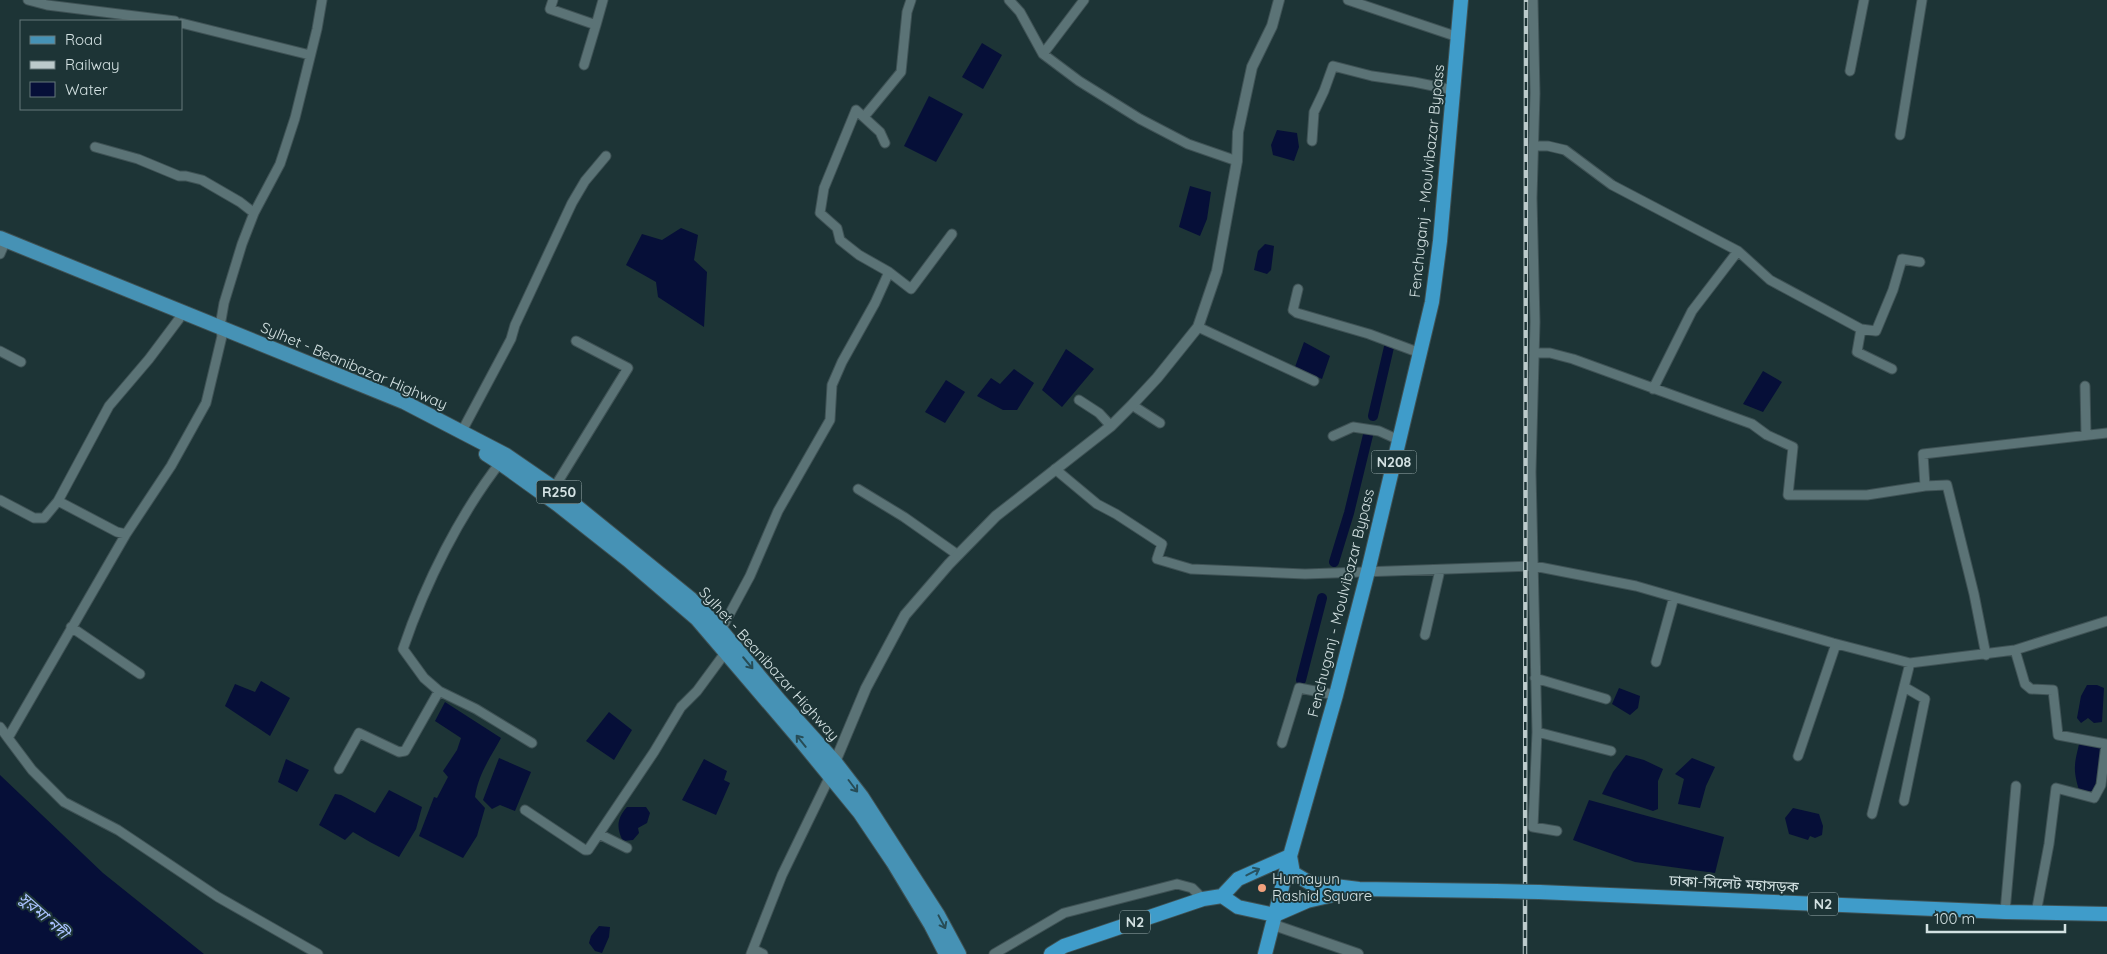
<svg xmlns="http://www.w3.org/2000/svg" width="2107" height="954" viewBox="0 0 2107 954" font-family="Quicksand,'Noto Sans Bengali',sans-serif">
	<rect width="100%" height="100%" fill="#1d3436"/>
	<path fill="#060f38" d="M982,43l20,12 -19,34 -21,-12z
		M929,96l34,18 -27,48 -32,-16z
		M1277,130l20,3 2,14 -5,14 -21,-6 -2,-10z
		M1190,186l21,6 -4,27 -7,17 -21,-9z
		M681,228l17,7 -4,25 13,12 -3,55 -46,-30 -2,-15 -30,-17 16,-31 20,6z
		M1265,244l9,2 -3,24 -4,4 -13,-4 4,-19z
		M1304,342l26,14 -8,23 -27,-12z
		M1066,349l28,20 -32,38 -20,-17z
		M1014,369l20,14 -17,27h-14l-26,-14 14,-18 9,6z
		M1763,371l19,11 -19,30 -20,-8z
		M946,380l19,12 -20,31 -20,-11z
		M261,681l29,17 -20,38 -45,-30 10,-22 20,8z
		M2087,685h10l7,3 -2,34 -8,1 -6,-5 -7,5 -4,-5 4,-22z
		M1619,688l21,8 -2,12 -8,7 -18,-11z
		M445,702l56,36c-11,20 -23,37 -26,59l10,11 -8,28 -14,22 -44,-22 15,-39 3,1 11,-21 -5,-6 14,-21 4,-12 -26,-17z
		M609,712l23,18 -18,30 -28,-19z
		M2080,740l23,5 -4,41 -4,6 -16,-2c-7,-22 -4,-28 1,-50z
		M1626,755l18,5 19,9 -5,12v28l-5,2 -51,-17 11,-22z
		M499,758l32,14 -16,39 -15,-6 -8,4 -9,-9z
		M1692,758l23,9 -9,19 -6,22 -22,-4 6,-25 -9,-5z
		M286,759l23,11 -12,22 -19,-10z
		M704,759l23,12 -3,9 6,3 -14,32 -34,-15z
		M0,775l103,98 101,81h-204z
		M389,790l33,17 -6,22 -17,28 -29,-15 -17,-10 -8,8 -26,-15 16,-31 6,1 34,18z
		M1589,800l135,37 -9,36 -80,-11 -62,-22z
		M627,807h19l4,6 -3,10 -9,5 1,5 -6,7 -10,1c-7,-13 -6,-23 4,-34z
		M1793,808l26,6 4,12 -1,9 -7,3 -5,-2 -2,4 -19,-6 -4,-16z
		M599,926l11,1 -1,10 -7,16 -7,-2 -6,-8 2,-7z"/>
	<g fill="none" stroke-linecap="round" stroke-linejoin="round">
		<path stroke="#060f38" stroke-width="10" d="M1373,416l16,-69
			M1334,562l15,-49 19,-78
			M1301,680l21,-82"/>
		<defs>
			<path id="minor" d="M28,0l19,5 128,16
				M553,0l-3,9 46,16 -12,40
				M1009,0l11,12 23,42 36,27 61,38 48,25 49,17
				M1348,0l110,37
				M1533,0l2,93 -3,105 3,124 -4,150 6,260 -4,95 24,4
				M181,23l129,32
				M596,25l7,-25
				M1043,54l41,-54
				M1850,71l14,-71
				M864,117l37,-45 6,-60 4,-12
				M1900,135l22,-135
				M1312,141l2,-29 10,-21 9,-25 39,10 42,6 39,8
				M885,143l-5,-11 -24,-22 -32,78 -4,25 17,15 3,12 19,15 30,17
				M1535,146h13l17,4 47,35 126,66 32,29 91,49 -4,23 35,17
				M95,147l43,12 41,17h7l16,4 38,22 14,11
				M0,254l6,-14
				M1298,289l-5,21 4,3 72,21 51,19
				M1198,327l116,54
				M1861,329l15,2 17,-41 9,-31 18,3
				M0,351l21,11
				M1534,353h16l23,6 179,65 15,11 26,12 -5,48h79l58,-9 -2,-32 184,-21
				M2085,386l1,49
				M1653,389l39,-78 46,-60
				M1079,400l20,13 12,13
				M1132,405l28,18
				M462,431l49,-92 4,-14 57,-122 13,-22 21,-25
				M1333,436l20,-9 26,4 20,9
				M503,459c-43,54 -78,125 -100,190l21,29 15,13 37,18 56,34
				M1055,469l42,35 19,10 46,30 -5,15 34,10 114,5 229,-8 102,20 197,57 77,20 105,-13 92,-29
				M1925,486l22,-1 27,109 12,61
				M554,488l74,-120 -52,-27
				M858,489l46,28 54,38
				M0,500l34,18h10l14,-17 59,31 9,2 45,-68 35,-63 16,-67 -2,-10 4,-23 18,-59 12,-31 26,-49 15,-46 22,-89 5,-29
				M58,501l51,-95 40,-47 30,-40
				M126,534l-118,204 24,32 32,32 54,28 100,67 100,57
				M71,627l69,47
				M721,630l29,-54 28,-65 52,-91 2,-35 10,-23 33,-59 14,-31 22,17 41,-55
				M1425,635l15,-65
				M2015,650l10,34 6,5 22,1 5,45 48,9 -5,41 -7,13 -38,-10 -7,56 -13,69
				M1656,662l18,-65
				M1535,678l71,21
				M0,727l8,11
				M1537,732l74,19
				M1282,743l17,-55 37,7
				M1798,756l38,-112
				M339,769l20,-36 40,19 6,-1 34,-60
				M1904,801l21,-102 -19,-11
				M525,810l60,40h3l66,-98 27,-45 16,-16 28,-38
				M1872,814l38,-151
				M599,834l28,14
				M2005,912l11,-126
				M753,949l10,5
				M751,954l31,-79 49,-101
				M994,954l70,-41 113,-29 15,4 11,11"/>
			<path id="tertiary" d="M835,762l31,-74 39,-73 44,-51 47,-48 115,-90 21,-21 25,-27 41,-51 19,-56 20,-110 1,-29 14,-65 20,-41 7,-26
				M1274,925l84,29"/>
			<path id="primary" d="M0,238l404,164 102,53 48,33 137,111 30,31 59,71 55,61 27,35 76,118 21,39
				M486,454l14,9 57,41 71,56 69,59 100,117 63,77 33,49 38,63 15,29"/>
			<path id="trunk" d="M1539,892l466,20 102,2
				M1222,896l16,11 37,8 32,-14 43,-10
				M1051,954l13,-8 139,-47 19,-3 16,-17 52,-23 3,17 17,10 49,6 137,2
				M1265,954l25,-98 46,-161 32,-124 64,-269 8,-61 21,-241"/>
		</defs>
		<use href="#minor" stroke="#3f5255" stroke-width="11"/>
		<use href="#tertiary" stroke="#3f5255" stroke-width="12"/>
		<use href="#primary" stroke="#3f5255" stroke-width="16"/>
		<use href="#trunk" stroke="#3f5255" stroke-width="16"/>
		<use href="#minor" stroke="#5b7376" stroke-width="9"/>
		<use href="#tertiary" stroke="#5b7376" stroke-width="10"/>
		<use href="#primary" stroke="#4692b5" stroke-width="14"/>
		<use href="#trunk" stroke="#3f9cca" stroke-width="14"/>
		<defs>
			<path id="rail" d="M1525,954l1,-954"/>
		</defs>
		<use href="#rail" stroke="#bbcacb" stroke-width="4.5"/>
		<use href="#rail" stroke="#1d3436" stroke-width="2.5" stroke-dasharray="8" stroke-linecap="butt"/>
		<defs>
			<path id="trunk-bridge" d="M1496,891l43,1"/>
		</defs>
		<use href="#trunk-bridge" stroke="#3f5255" stroke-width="16" stroke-linecap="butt"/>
		<use href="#trunk-bridge" stroke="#3f9cca" stroke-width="14"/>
	</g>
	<defs><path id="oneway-shaft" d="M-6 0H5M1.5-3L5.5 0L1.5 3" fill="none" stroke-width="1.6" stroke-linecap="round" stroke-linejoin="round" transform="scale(1.25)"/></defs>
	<g stroke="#274c56">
		<use href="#oneway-shaft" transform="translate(748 663) rotate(50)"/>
		<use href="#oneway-shaft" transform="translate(801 741) rotate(-129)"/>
		<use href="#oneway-shaft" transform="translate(853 786) rotate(53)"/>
		<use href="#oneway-shaft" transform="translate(942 922) rotate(62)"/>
	</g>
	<use stroke="#275362" href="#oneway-shaft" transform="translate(1253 872) rotate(-27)"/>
	<circle fill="#f1a17d" stroke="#1d3436" stroke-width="2" cx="1262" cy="888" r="5"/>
	<g text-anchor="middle" stroke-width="4" stroke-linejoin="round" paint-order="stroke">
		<g fill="#1d3436" stroke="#9cadae" stroke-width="1">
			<rect x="1371.5" y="450.5" width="45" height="23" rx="4"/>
			<rect x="536.5" y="480.5" width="45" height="23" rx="4"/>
			<rect x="1808" y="892.5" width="30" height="23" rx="4"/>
			<rect x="1120" y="910.5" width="30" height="23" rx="4"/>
		</g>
		<g font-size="14" font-weight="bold" fill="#d3e1e2">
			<text x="1394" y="467">N208</text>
			<text x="559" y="497">R250</text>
			<text x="1823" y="909">N2</text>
			<text x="1135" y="927">N2</text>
		</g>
		<g font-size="15" fill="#d3e1e2" stroke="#1d3436">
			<text transform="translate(1427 181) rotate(-84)" y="5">Fenchuganj - Moulvibazar Bypass</text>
			<text transform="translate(354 366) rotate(23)" y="5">Sylhet - Beanibazar Highway</text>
			<text transform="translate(1341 603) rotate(-76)" y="5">Fenchuganj - Moulvibazar Bypass</text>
			<text transform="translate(769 664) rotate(48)" y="5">Sylhet - Beanibazar Highway</text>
			<text transform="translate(1734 884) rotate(3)" y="5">ঢাকা-সিলেট মহাসড়ক</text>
		</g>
		<g font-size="15" fill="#d3e1e2" stroke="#1d3436" text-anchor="start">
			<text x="1272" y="884">Humayun<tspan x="1272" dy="17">Rashid Square</tspan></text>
		</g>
		<g font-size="16" font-style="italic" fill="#abc3ff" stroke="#1d3436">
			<text transform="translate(44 915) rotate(42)" y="6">সুরমা নদী</text>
		</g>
	</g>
	<rect x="20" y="20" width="162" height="90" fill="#1d3436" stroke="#66797b"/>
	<rect x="30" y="36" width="25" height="8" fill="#4692b5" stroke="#66797b"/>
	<text x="65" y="45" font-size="15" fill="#d3e1e2">Road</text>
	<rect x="30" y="61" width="25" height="8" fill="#bbcacb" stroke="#66797b"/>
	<text x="65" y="70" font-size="15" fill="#d3e1e2">Railway</text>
	<rect x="30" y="82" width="25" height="15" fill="#060f38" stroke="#66797b"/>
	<text x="65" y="95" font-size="15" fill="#d3e1e2">Water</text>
	<path d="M1927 924v8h138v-8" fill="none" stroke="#d3e1e2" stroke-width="2.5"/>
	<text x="1934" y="924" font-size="15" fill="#d3e1e2" stroke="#1d3436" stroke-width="4" paint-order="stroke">100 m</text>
</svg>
